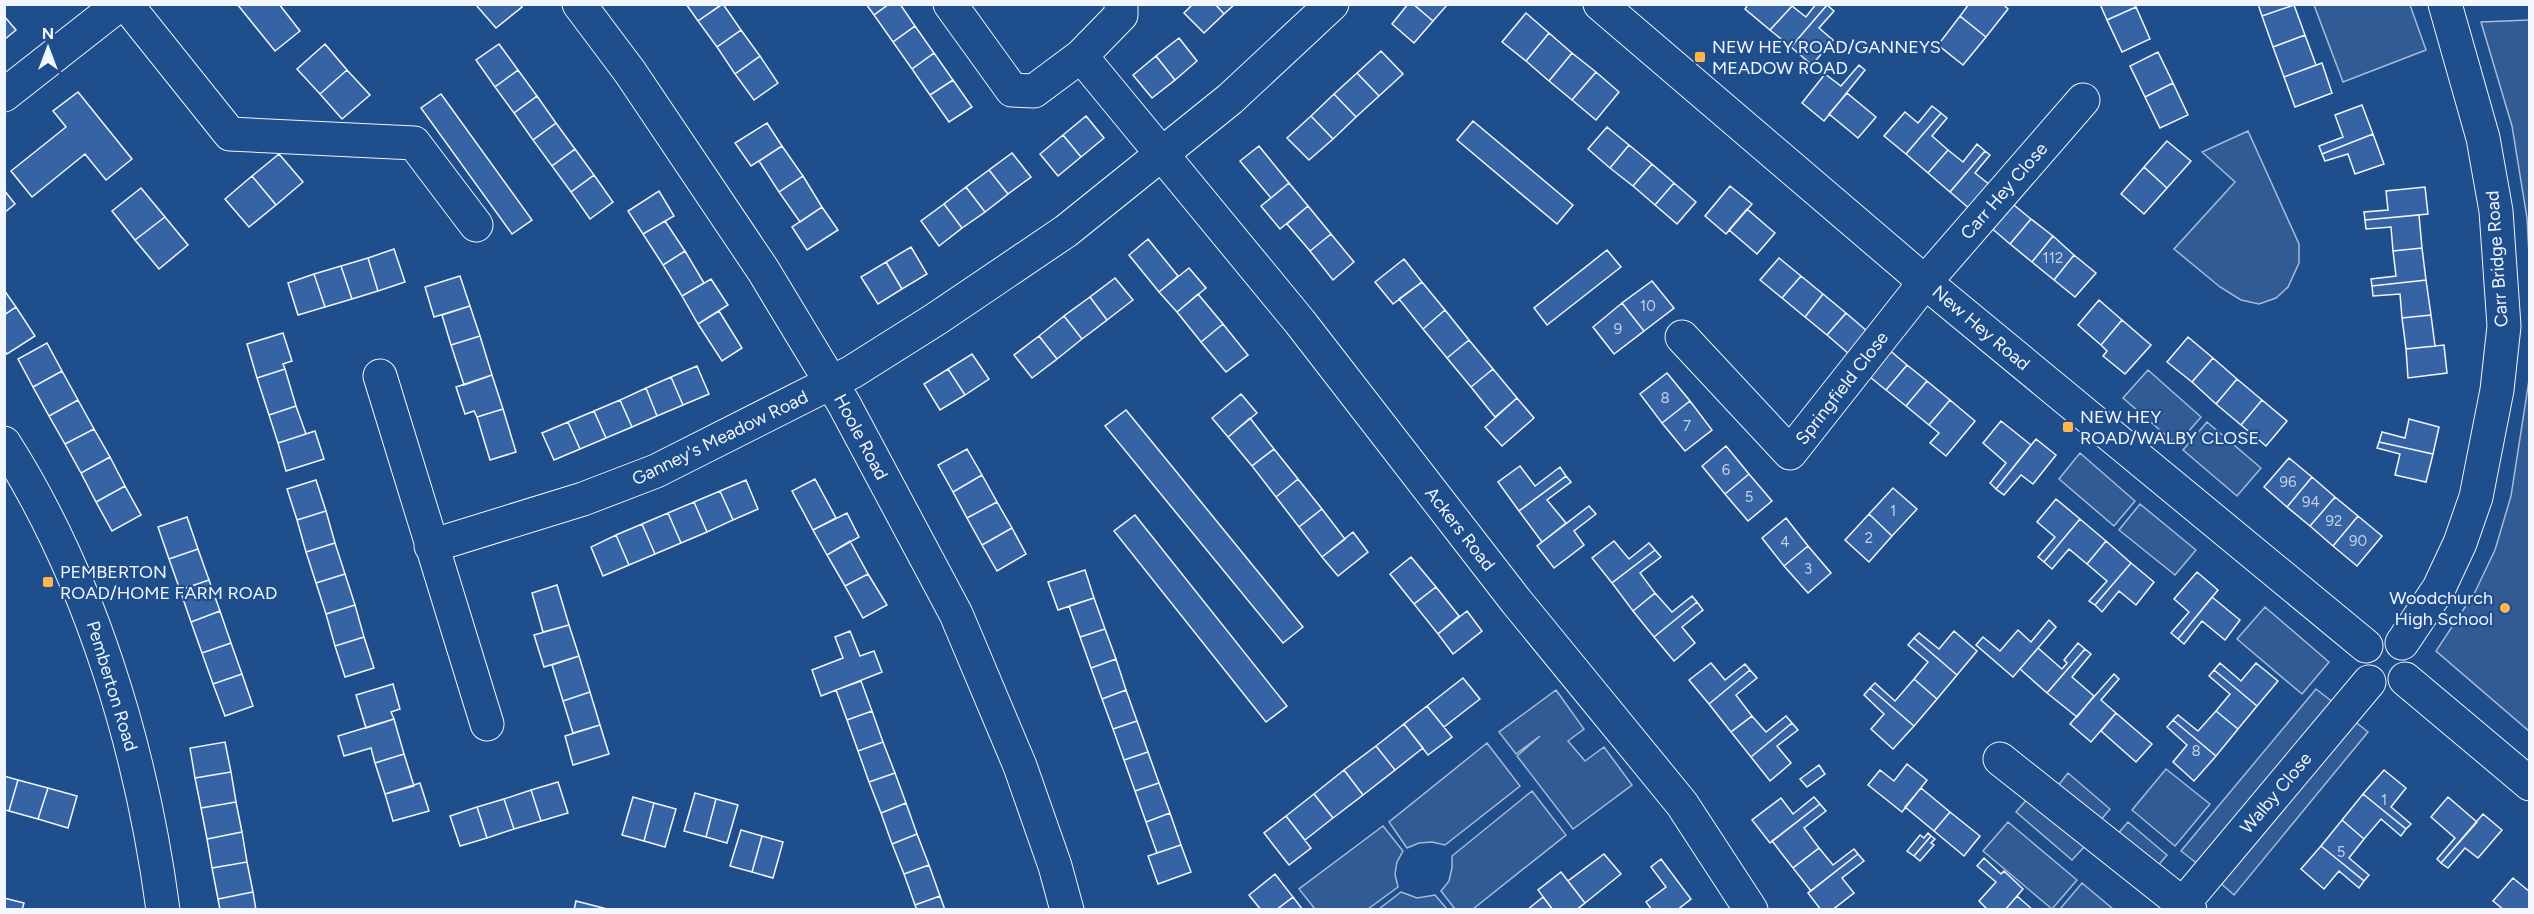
<svg xmlns="http://www.w3.org/2000/svg" width="2534" height="914" viewBox="0 0 2534 914" font-family="Figtree,sans-serif">
	<rect width="100%" height="100%" fill="#1f4e8c"/>
	<path fill="#305b95" stroke="#a8bbd7" stroke-width="1.5" d="M2314,5h96l16,45 -83,32z
		M2529,20h1l-1,235 -2,-37 -15,-92 -31,-104z
		M2248,131l51,113v19l-11,24 -12,11 -17,6 -18,-4 -21,-13 -46,-38 61,-67 -33,-30z
		M2148,370l53,47 -24,28 -54,-47z
		M2529,380v351l-93,-80 39,-59 20,-42 16,-54z
		M2207,422l54,46 -24,28 -54,-46z
		M2080,453l55,48 -21,25 -55,-47z
		M2140,504l56,46 -21,25 -56,-45z
		M2265,607l64,55 -27,32 -65,-55z
		M2316,689l18,14 -135,162 -18,-14z
		M1556,690l28,39 -16,12 17,20 19,-14 28,38 -59,44 -56,-73 23,-20 -24,18 -17,-22z
		M2352,719l16,13 -134,163 -17,-15z
		M1487,743l33,43 -75,59 -13,-3 -13,1 -12,5 -18,-26z
		M2166,769l44,35 -35,42 -43,-36z
		M2068,773l42,36 -10,12 -43,-34z
		M1532,791l34,44 -93,74h-18l-14,-18 8,-10 3,-13v-12z
		M2028,798l57,48 -13,14 -56,-48z
		M2008,822l69,58 -25,29 -69,-58z
		M2128,822l39,33 -11,13 -40,-32z
		M1383,826l20,25 -6,11 -2,12 3,13 -30,22h-53l-16,-20z
		M2082,883l31,26h-53z
		M1401,892l16,6 18,-3 12,14h-68z"/>
	<path fill="#3563a3" stroke="#f2f6ff" stroke-width="1.5" d="M237,4h42l21,27 -25,20z
		M520,4l2,3 -26,21 -20,-23z
		M686,4h36l-24,17z
		M723,4l18,26 -24,17 -19,-26z
		M866,4h23l-15,11z
		M889,4h11l15,22 -22,16 -19,-27z
		M1193,4h22l9,10 -20,19 -20,-20z
		M1215,4h20l-11,10z
		M1408,4h5l20,17 -19,22 -22,-19z
		M1413,4h35l-15,17z
		M1748,4h42l2,2 -22,24 -25,-21z
		M1816,4l11,1 -36,42 -21,-17 22,-24 14,11z
		M1969,4h34l5,5 -22,28 -26,-21z
		M2100,4h35l1,3 -29,13z
		M2258,4h35l1,1 -32,11z
		M1827,5l7,6 -15,17 14,12 -21,25 -21,-18z
		M2294,5l11,30 -32,12 -11,-31z
		M2136,7l14,32 -28,13 -15,-32z
		M1526,13l23,20 -23,28 -24,-19z
		M4,16l12,14 -12,10z
		M1960,16l26,21 -23,28 -25,-20z
		M915,26l19,27 -22,16 -19,-27z
		M741,30l19,26 -25,18 -18,-27z
		M1549,33l23,20 -23,28 -23,-20z
		M2305,35l11,30 -32,12 -11,-30z
		M1179,38l18,23 -22,19 -19,-24z
		M325,44l22,26 -27,24 -23,-25z
		M499,44l19,26 -23,17 -19,-27z
		M1381,51l22,23 -24,22 -22,-23z
		M2158,52l15,31 -28,14 -15,-31z
		M934,53l19,27 -23,15 -18,-26z
		M1572,53l24,19 -24,28 -23,-19z
		M760,56l18,27 -24,17 -19,-26z
		M1156,56l19,24 -23,18 -19,-23z
		M2322,63l10,30 -37,14 -11,-30z
		M1859,65l6,5 -41,51 -22,-18 23,-29 16,12z
		M347,70l23,25 -28,24 -22,-25z
		M518,70l19,26 -23,17 -19,-26z
		M1596,72l23,20 -23,28 -24,-20z
		M1357,73l22,23 -23,21 -22,-23z
		M953,80l19,27 -23,15 -19,-27z
		M2173,83l15,32 -28,13 -15,-31z
		M78,92l54,67 -26,21 -21,-26 -53,43 -21,-26 55,-44 -13,-16z
		M1847,93l29,24 -18,21 -29,-24z
		M441,94l91,126 -20,14 -91,-126z
		M1334,94l22,23 -23,22 -22,-23z
		M537,96l19,27 -23,17 -19,-27z
		M2362,105l11,29 -51,20 -3,-8 24,-9 -8,-22z
		M1932,106l9,7 -35,41 -22,-18 21,-24 13,11z
		M1941,113l6,5 -15,18 16,14 -20,23 -22,-19z
		M1086,116l18,22 -23,19 -18,-22z
		M1311,116l22,23 -24,21 -22,-22z
		M1473,121l100,84 -16,19 -100,-84z
		M556,123l19,26 -23,17 -19,-26z
		M767,123l15,23 -31,20 -16,-23z
		M1607,127l22,18 -19,23 -22,-19z
		M2373,134l11,30 -29,10 -7,-20 -23,7 -3,-7z
		M1063,135l18,22 -23,19 -18,-22z
		M2167,141l24,20 -24,27 -23,-21z
		M1977,144l8,7 -35,41 -22,-19 20,-23 15,12z
		M1629,145l23,19 -19,22 -23,-18z
		M782,146l21,30 -24,16 -20,-31z
		M1259,146l30,37 -18,15 -31,-37z
		M575,149l19,26 -23,17 -19,-26z
		M1985,151l5,4 -15,18 15,12 -20,24 -20,-17z
		M1012,153l19,24 -23,17 -19,-24z
		M279,154l24,28 -27,23 -24,-29z
		M1652,164l22,19 -19,22 -22,-19z
		M2144,167l23,21 -23,26 -23,-20z
		M989,170l19,24 -23,18 -19,-25z
		M594,175l19,27 -23,17 -19,-27z
		M252,176l24,29 -27,22 -24,-28z
		M803,176l19,31 -22,15 -21,-30z
		M1289,183l19,23 -28,23 -19,-23z
		M1674,183l22,19 -19,22 -22,-19z
		M1730,186l22,18 -26,30 -21,-18z
		M966,187l19,25 -23,16 -18,-24z
		M2425,187l3,27 -63,6 -1,-8 24,-2 -2,-19z
		M141,188l24,29 -30,23 -23,-29z
		M4,190l11,14 -11,9z
		M659,191l15,25 -31,18 -15,-23z
		M2009,201l22,18 -21,25 -21,-18z
		M944,204l18,24 -23,18 -18,-25z
		M1308,206l23,28 -21,17 -23,-27z
		M822,207l16,23 -31,20 -15,-23z
		M1747,209l28,24 -18,21 -28,-24z
		M2419,215l3,33 -29,3 -2,-24 -25,2 -1,-9z
		M165,217l23,28 -29,24 -24,-29z
		M2031,219l22,17 -21,26 -22,-18z
		M665,221l20,30 -22,14 -20,-31z
		M1331,234l23,28 -21,18 -23,-29z
		M2053,236l21,19 -20,25 -22,-18z
		M1148,239l30,37 -19,16 -30,-37z
		M911,247l16,27 -25,15 -16,-27z
		M2422,248l4,32 -54,6 -1,-7 25,-3 -3,-25z
		M394,249l11,33 -27,9 -10,-33z
		M1607,250l14,17 -74,58 -13,-17z
		M685,251l19,32 -22,13 -19,-31z
		M2074,255l22,18 -21,24 -21,-17z
		M368,258l10,33 -26,8 -11,-33z
		M1779,258l22,18 -19,22 -22,-18z
		M1404,259l18,23 -29,22 -18,-22z
		M886,262l16,27 -24,15 -17,-27z
		M341,266l11,33 -27,8 -11,-33z
		M1189,268l17,20 -29,24 -18,-20z
		M314,274l11,33 -27,8 -10,-32z
		M460,276l10,30 -36,11 -9,-30z
		M1801,276l22,18 -18,23 -23,-19z
		M1115,278l18,22 -26,20 -17,-23z
		M711,279l17,26 -30,19 -16,-28z
		M2426,280l5,35 -29,3 -2,-24 -27,2 -1,-10z
		M1652,281l22,27 -30,23 -22,-28z
		M1422,282l23,28 -22,19 -24,-30z
		M4,290l12,17 -12,8z
		M1198,294l25,30 -22,18 -24,-30z
		M1823,294l23,19 -19,22 -22,-18z
		M1090,297l17,23 -25,19 -18,-23z
		M2099,300l23,20 -21,25 -23,-20z
		M1622,303l22,28 -30,23 -21,-27z
		M470,306l10,30 -29,9 -9,-30z
		M16,307l19,29 -28,18 -3,-4v-35z
		M1445,310l24,30 -22,18 -24,-29z
		M719,311l23,37 -20,13 -24,-37z
		M1846,313l22,19 -19,22 -22,-19z
		M2431,315l4,31 -29,3 -4,-31z
		M1064,316l18,23 -25,20 -18,-23z
		M2122,320l29,25 -26,29 -22,-18 4,-5 -6,-6z
		M1223,324l25,31 -22,17 -25,-30z
		M283,333l9,28 -9,3 2,5 -28,9 -10,-34z
		M480,336l12,39 -28,10 -13,-40z
		M1039,336l18,23 -25,19 -18,-23z
		M2188,337l25,21 -21,24 -25,-20z
		M1469,340l24,29 -22,18 -24,-29z
		M47,343l15,28 -29,16 -15,-28z
		M2444,345l3,28 -39,5 -2,-29z
		M1887,348l20,17 -21,25 -21,-17z
		M972,354l17,25 -24,16 -17,-26z
		M2213,358l24,21 -21,25 -24,-22z
		M1907,365l20,16 -21,25 -20,-16z
		M697,366l12,28 -26,11 -12,-28z
		M285,369l11,37 -27,9 -12,-37z
		M948,369l17,26 -25,15 -16,-26z
		M1493,369l24,29 -22,19 -24,-30z
		M62,371l16,29 -29,16 -16,-29z
		M1667,373l23,28 -28,22 -22,-29z
		M492,375l11,34 -26,8 -3,-6 -9,3 -9,-27z
		M671,377l12,28 -26,11 -11,-28z
		M2237,379l25,21 -21,25 -25,-21z
		M1927,381l23,19 -21,25 -23,-19z
		M646,388l11,28 -25,11 -12,-27z
		M1241,394l16,19 -29,24 -16,-19z
		M1517,398l17,20 -32,28 -17,-19z
		M78,400l16,29 -29,15 -16,-28z
		M620,400l12,27 -26,11 -12,-27z
		M1950,400l25,21 -29,35 -16,-13 9,-10 -10,-8z
		M2262,400l25,21 -21,25 -25,-21z
		M1690,401l22,29 -27,21 -23,-28z
		M296,406l10,28 -28,9 -9,-28z
		M503,409l13,43 -26,8 -13,-43z
		M1126,410l177,217 -20,16 -178,-217z
		M594,411l12,27 -26,11 -12,-27z
		M1250,418l24,31 -22,17 -24,-29z
		M2409,419l30,8 -6,27 -54,-12 3,-10 23,6z
		M2001,421l30,24 -35,44 -6,-6 16,-20 -23,-20z
		M568,422l12,27 -26,11 -12,-27z
		M94,429l16,28 -29,16 -16,-29z
		M315,431l9,28 -38,12 -8,-28z
		M2036,439l20,16 -23,29 -12,-9 -17,20 -8,-6z
		M2379,442l54,12 -7,28 -31,-7 5,-21 -23,-6z
		M1726,446l23,28 -24,20 -23,-28z
		M967,449l15,26 -29,17 -15,-27z
		M1274,449l24,30 -22,18 -24,-31z
		M110,457l15,29 -29,16 -15,-29z
		M2289,458l23,19 -25,30 -23,-20z
		M1520,466l15,20 25,-19 6,9 -47,35 -21,-29z
		M1749,474l23,27 -24,20 -23,-27z
		M982,475l15,27 -30,16 -14,-26z
		M1566,476l5,6 -24,18 19,23 -24,19 -23,-31z
		M2312,477l23,20 -25,29 -23,-19z
		M815,479l21,39 -23,12 -21,-39z
		M1298,479l24,30 -23,18 -23,-30z
		M316,480l10,31 -29,9 -10,-31z
		M746,480l12,29 -25,11 -13,-29z
		M125,486l16,29 -29,16 -16,-29z
		M1893,488l24,21 -25,27 -23,-22z
		M720,491l13,29 -26,12 -13,-30z
		M2335,497l23,19 -25,30 -23,-20z
		M2056,499l24,20 -36,43 -6,-5 17,-20 -18,-15z
		M694,502l13,30 -26,11 -13,-30z
		M997,502l15,26 -30,17 -15,-27z
		M1589,506l7,8 -22,17 10,14 -30,23 -17,-22z
		M1322,509l23,30 -23,18 -23,-30z
		M326,511l9,32 -29,9 -9,-32z
		M668,513l13,30 -26,11 -13,-30z
		M847,513l12,24 -32,18 -14,-25z
		M1869,514l23,22 -23,26 -24,-22z
		M1135,515l152,191 -21,16 -152,-191z
		M2358,516l24,20 -25,30 -24,-20z
		M187,517l11,32 -29,10 -11,-32z
		M1786,518l22,28 -24,20 -22,-28z
		M2080,519l26,22 -19,23 -18,-15 -17,20 -8,-7z
		M642,524l13,30 -26,11 -13,-30z
		M1012,528l14,26 -29,17 -15,-26z
		M1353,532l15,20 -30,24 -16,-19z
		M616,535l13,30 -26,11 -12,-29z
		M850,541l18,33 -23,12 -18,-31z
		M1614,541l15,18 20,-16 6,7 -43,33 -20,-25z
		M2106,541l25,22 -36,42 -6,-4 18,-20 -20,-17z
		M335,543l10,31 -29,9 -10,-31z
		M1808,546l23,27 -23,20 -24,-27z
		M198,549l11,31 -29,10 -11,-31z
		M1655,550l6,7 -21,16 15,20 -22,18 -21,-28z
		M1411,557l25,30 -22,17 -24,-30z
		M2131,563l23,19 -18,23 -17,-14 -17,21 -7,-7z
		M1085,570l9,28 -36,12 -10,-28z
		M2197,572l21,18 -40,49 -7,-6 18,-21 -15,-13z
		M345,574l10,31 -29,9 -10,-31z
		M868,574l19,31 -24,13 -18,-32z
		M209,580l11,31 -29,11 -11,-32z
		M557,585l12,40 -26,7 -11,-39z
		M1436,587l23,29 -21,18 -24,-30z
		M1655,593l17,19 20,-16 5,6 -43,35 -21,-26z
		M2212,597l28,23 -15,20 -23,-19 -18,23 -6,-5z
		M1094,598l11,31 -25,8 -11,-31z
		M1697,602l6,8 -21,17 13,16 -21,18 -20,-24z
		M355,605l9,32 -29,9 -9,-32z
		M220,611l11,32 -29,10 -11,-31z
		M1467,611l15,20 -29,23 -15,-20z
		M2049,620l7,7 -43,50 -37,-32 7,-8 17,14 18,-21 13,12z
		M569,625l10,31 -35,11 -10,-32z
		M1105,629l11,30 -25,9 -11,-31z
		M850,631l10,25 14,-5 8,21 -61,24 -9,-26 31,-12 -8,-21z
		M1954,631l23,20 -20,24 -43,-37 5,-5 20,16z
		M364,637l10,31 -29,9 -10,-31z
		M1914,638l43,37 -20,24 -23,-20 14,-17 -20,-17z
		M231,643l11,31 -29,10 -11,-31z
		M2078,643l7,6 -38,44 -27,-24 18,-21 24,21 5,-6 -3,-3z
		M2085,649l6,5 -19,23 22,19 -17,21 -30,-24z
		M579,656l11,36 -27,9 -11,-36z
		M1116,659l10,31 -24,9 -11,-31z
		M1711,663l14,17 20,-16 5,6 -41,34 -20,-24z
		M2220,663l21,18 15,-18 22,18 -21,25 -43,-36z
		M1750,670l7,8 -21,17 16,21 -21,16 -22,-28z
		M2214,670l43,36 -19,23 -22,-18 14,-17 -21,-18z
		M242,674l11,32 -28,10 -12,-32z
		M2114,674l5,5 -18,21 15,13 -25,29 -21,-18z
		M1463,678l17,21 -36,28 -17,-21z
		M1914,679l23,20 -23,27 -44,-38 5,-5 20,18z
		M861,681l11,30 -25,9 -11,-30z
		M393,684l7,25 -9,3 3,7 -28,9 -10,-33z
		M1870,688l44,38 -21,23 -22,-20 13,-15 -20,-19z
		M1126,690l11,31 -24,8 -11,-30z
		M590,692l10,33 -27,8 -10,-32z
		M1427,706l25,31 -24,18 -24,-31z
		M872,711l11,31 -25,9 -11,-31z
		M2216,711l22,18 -22,27 -43,-36 5,-5 20,16z
		M2116,713l36,31 -16,18 -35,-31z
		M1752,716l14,16 20,-16 6,7 -41,34 -20,-25z
		M394,719l10,35 -29,9 -4,-15 -27,8 -6,-20z
		M2173,720l43,36 -22,25 -21,-19 14,-17 -20,-18z
		M1137,721l11,31 -24,8 -11,-31z
		M1792,723l6,7 -21,16 14,17 -21,18 -19,-24z
		M1404,724l19,24 -28,22 -19,-24z
		M600,725l9,29 -36,11 -8,-29z
		M225,742l6,30 -36,6 -5,-30z
		M883,742l12,31 -26,9 -11,-31z
		M1376,746l19,24 -32,25 -19,-25z
		M1148,752l11,31 -24,8 -11,-31z
		M404,754l10,32 -29,8 -10,-31z
		M1907,764l20,16 -25,32 -34,-27 12,-15 14,11z
		M1819,765l6,9 -18,13 -7,-8z
		M1344,770l19,25 -30,23 -19,-24z
		M2384,770l22,18 -15,19 20,17 -5,5 -43,-35z
		M231,772l5,30 -35,6 -6,-30z
		M895,773l11,30 -25,10 -12,-31z
		M4,776l14,4 -9,31 -5,-1z
		M18,780l30,8 -10,31 -29,-8z
		M558,782l10,31 -27,8 -10,-31z
		M420,783l9,28 -36,10 -8,-27z
		M1159,783l11,30 -24,9 -11,-31z
		M48,788l29,8 -9,32 -30,-9z
		M1921,788l29,24 -16,19 -29,-24z
		M531,790l10,31 -27,8 -10,-30z
		M695,793l21,6 -10,38 -22,-6z
		M1314,794l19,24 -28,22 -19,-24z
		M2363,794l43,35 -5,7 -20,-17 -17,20 -22,-19z
		M633,797l21,6 -10,38 -22,-6z
		M1814,797l6,7 -50,39 -18,-23 29,-22 12,16z
		M2448,797l29,25 -36,41 -4,-4 18,-21 -24,-21z
		M504,799l10,30 -27,9 -10,-31z
		M716,799l22,6 -11,38 -21,-6z
		M236,802l6,30 -35,7 -6,-31z
		M654,803l22,6 -11,38 -21,-6z
		M906,803l11,31 -25,10 -11,-31z
		M1820,804l6,7 -22,17 15,20 -26,20 -21,-27z
		M477,807l10,31 -27,8 -10,-30z
		M1950,812l30,24 -16,20 -30,-25z
		M1170,813l11,32 -24,8 -11,-31z
		M2483,814l19,16 -24,28 -13,-10 -17,20 -7,-5z
		M1286,816l25,32 -22,17 -25,-32z
		M2342,820l22,19 -15,19 20,17 -5,6 -43,-35z
		M741,830l21,6 -10,36 -22,-6z
		M242,832l5,30 -35,6 -5,-29z
		M1928,833l3,3 -17,20 -7,-5 13,-16 4,3z
		M917,834l12,31 -25,9 -12,-30z
		M762,836l21,6 -10,36 -21,-6z
		M1931,836l4,3 -4,4 3,2 -14,16 -6,-5z
		M1181,845l10,27 -33,12 -10,-28z
		M2321,846l43,35 -5,7 -20,-17 -15,18 -23,-20z
		M1819,848l14,17 21,-16 4,5 -47,37 -18,-23z
		M1604,854l17,20 -36,29 -17,-22z
		M1858,854l6,7 -22,17 12,15 -22,17h-11l-13,-17z
		M1984,858l17,16 3,-3 19,18 -18,21h-17l-9,-9 17,-19 -19,-16z
		M1661,859l30,40 -14,11h-25l-6,-8 20,-15 -15,-20z
		M247,862l6,30 -35,7 -6,-31z
		M929,865l11,31 -25,9 -11,-31z
		M1561,872l24,31 -9,7h-23l-15,-20z
		M1275,874l18,23 -17,13h-15l-12,-15z
		M2513,878l17,14v15l-3,3h-23l-11,-9z
		M253,892l3,18h-36l-2,-11z
		M940,896l5,14h-28l-2,-5z
		M2017,896l16,14h-28z
		M1293,897l10,13h-27z
		M1543,897l10,13h-26z
		M4,898l20,5 -2,7h-18z
		M576,901l35,9h-37z"/>
	<g fill="none" stroke-linecap="round" stroke-linejoin="round">
		<defs>
			<path id="minor" d="M126,4l104,130 184,9 62,82
				M579,4l51,68 133,198 81,134 112,210 64,152 35,100 12,44
				M950,4l62,86 22,1 47,-35 40,-41v-11
				M1600,4l325,278 441,364
				M1081,56l219,266 216,279 166,203 69,106
				M4,95l116,-91
				M1682,337l108,116 135,-171 158,-182
				M380,376l107,348
				M4,443c87,136 138,308 159,467
				M431,546l152,-47 73,-28 196,-99 84,-53 130,-88 164,-132 102,-95
				M2402,643l37,-55 21,-45 16,-46 21,-107 7,-64 -8,-115 -13,-73 -38,-134
				M2405,679l125,105
				M2000,759l190,151
				M2183,904l186,-222"/>
		</defs>
		<use href="#minor" stroke="#f2f6ff" stroke-width="35"/>
		<use href="#minor" stroke="#1f4e8c" stroke-width="33"/>
	</g>
	<g fill="#ffb74d" stroke="#1f4e8c" stroke-width="2">
		<rect x="1694" y="51" width="12" height="12" rx="3"/>
		<rect x="2062" y="421" width="12" height="12" rx="3"/>
		<rect x="42" y="576" width="12" height="12" rx="3"/>
		<circle cx="2505" cy="608" r="6"/>
	</g>
	<g text-anchor="middle" stroke-width="4.5" stroke-linejoin="round" paint-order="stroke">
		<g font-size="15" fill="#c3d1e8">
			<text x="2053" y="263">112</text>
			<text x="1648" y="311">10</text>
			<text x="1618" y="334">9</text>
			<text x="1665" y="403">8</text>
			<text x="1687" y="431">7</text>
			<text x="1726" y="475">6</text>
			<text x="2288" y="487">96</text>
			<text x="1749" y="502">5</text>
			<text x="2311" y="507">94</text>
			<text x="1893" y="516">1</text>
			<text x="2334" y="526">92</text>
			<text x="1869" y="543">2</text>
			<text x="2358" y="546">90</text>
			<text x="1785" y="547">4</text>
			<text x="1808" y="574">3</text>
			<text x="2196" y="756">8</text>
			<text x="2384" y="805">1</text>
			<text x="2341" y="857">5</text>
		</g>
		<g font-size="18" fill="#f2f6ff" stroke="#1f4e8c" text-anchor="start">
			<text x="1712" y="53">NEW HEY ROAD/GANNEYS<tspan x="1712" dy="21">MEADOW ROAD</tspan></text>
			<text x="2080" y="423">NEW HEY<tspan x="2080" dy="21">ROAD/WALBY CLOSE</tspan></text>
			<text x="60" y="578">PEMBERTON<tspan x="60" dy="21">ROAD/HOME FARM ROAD</tspan></text>
			<text x="2493" y="604" text-anchor="end">Woodchurch<tspan x="2493" dy="21">High School</tspan></text>
		</g>
		<g font-size="18" fill="#f2f6ff" stroke="#1f4e8c">
			<text transform="translate(2004 191) rotate(-49)" y="6">Carr Hey Close</text>
			<text transform="translate(2497 259) rotate(-94)" y="6">Carr Bridge Road</text>
			<text transform="translate(1981 328) rotate(40)" y="6">New Hey Road</text>
			<text transform="translate(1842 388) rotate(-52)" y="6">Springfield Close</text>
			<text transform="translate(861 437) rotate(62)" y="6">Hoole Road</text>
			<text transform="translate(720 438) rotate(-26)" y="6">Ganney's Meadow Road</text>
			<text transform="translate(1460 529) rotate(52)" y="6">Ackers Road</text>
			<text transform="translate(112 686) rotate(73)" y="6">Pemberton Road</text>
			<text transform="translate(2276 793) rotate(-50)" y="6">Walby Close</text>
		</g>
	</g>
	<rect width="2534" height="914" fill="none" stroke="#f2f6ff" stroke-width="12"/>
	<g transform="translate(48 48)" stroke="#1f4e8c" stroke-width="4.5" paint-order="stroke">
	<path d="M0-4.5L10 22L0 15L-10 22Z" fill="#f2f6ff"/>
	<text y="-9" font-size="16" font-weight="bold" text-anchor="middle" fill="#f2f6ff">N</text>
	</g>
</svg>
